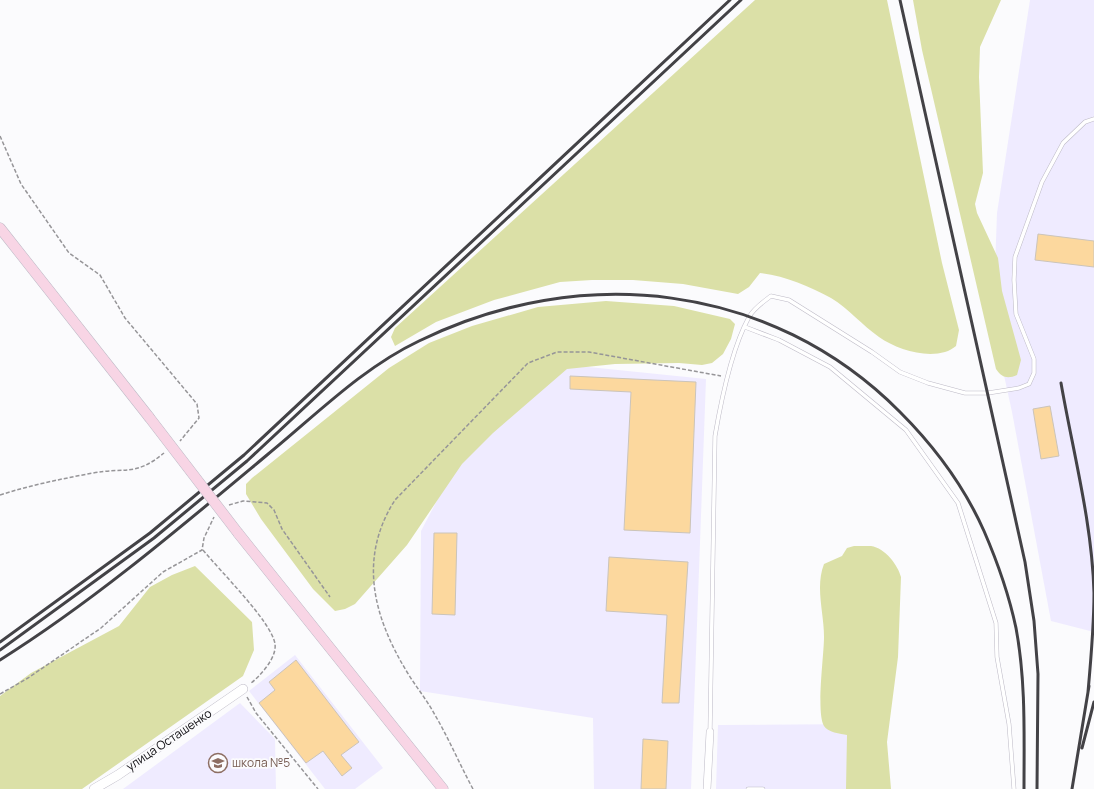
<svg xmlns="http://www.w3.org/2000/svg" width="1094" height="789" viewBox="0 0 1094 789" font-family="Manrope,sans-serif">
	<rect width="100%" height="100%" fill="#fbfbfd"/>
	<path fill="#efebff" d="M1030,0h64v632l-43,-11 -39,-209 -19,-87 4,-112z
		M569,365l137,14 -15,410h-97l-1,-71 -173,-27 1,-160 43,-82z
		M295,655l88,113 -28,21h-30l-76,-98z
		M240,703l35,36 1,50h-153z
		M862,724l-3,65h-143l2,-64z"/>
	<path fill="#dbe0a7" d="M755,0h132l55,263 17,67 -3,16c-3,2 -7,5 -11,6 -21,6 -49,-3 -66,-15 -17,-12 -30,-28 -48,-39 -22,-12 -46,-22 -71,-25l-11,14 -11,7 -55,-10 -50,-4h-41l-32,2 -66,18 -58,22 -41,24 -4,-9 4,-9z
		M913,0h88l-21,47 -1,30 4,96 -8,31 2,9 21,45 4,33 19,69 -4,15c-9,4 -15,3 -21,-6l-74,-319z
		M606,301l68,5 56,13 5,5 -4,15 -8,15 -11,9 -10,2 -23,-2 -64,1 -48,5 -74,64 -31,31 -55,81 -52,59 -10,5 -10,2 -22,-22 -52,-70 -15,-25v-10l6,-6 137,-110 40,-25 43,-17 66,-19z
		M854,546c6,0 11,0 17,0 14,2 27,19 30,31l-3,80 -11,85 4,47h-45l1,-54c-6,-1 -20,-3 -23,-9 -8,-14 0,-70 0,-89 0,-24 -9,-50 0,-73l18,-8 5,-8z
		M195,566l57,56 2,28 -11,26 -161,113h-82v-93l31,-23 88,-47 31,-39 22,-12z"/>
	<path fill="#fcd89e" stroke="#cbc4ba" d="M1038,234l56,7v26l-59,-7z
		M570,376l126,6 -6,151 -66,-3 7,-138 -61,-3z
		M1050,406l9,50 -18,3 -8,-50z
		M434,533h23l-2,82 -23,-1z
		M609,557l79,5 -9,141h-17l5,-88 -61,-4z
		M296,660l63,82 -18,13 11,13 -10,8 -19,-25 -17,12 -47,-60 16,-13 -6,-8z
		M643,739l25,2 -2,48h-25z"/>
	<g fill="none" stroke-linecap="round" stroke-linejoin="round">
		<defs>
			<path id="service" d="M745,327l34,13 51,27 76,63 52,73 38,120 1,34 12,67 5,65
				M710,732l5,-296c6,-35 17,-88 34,-119 5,-9 14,-15 22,-21l18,4 83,52 28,20 28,11 37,10h23l31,-5 10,-4 5,-11v-14l-18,-45 -2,-34 1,-23 27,-75 21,-39 22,-21 9,-3
				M748,789h15"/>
			<path id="minor" d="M707,789l3,-57"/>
			<path id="tertiary" d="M94,789l24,-14 125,-86"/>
			<path id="secondary" d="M0,228l149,189
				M238,533l205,256"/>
		</defs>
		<use href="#service" stroke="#bdbac6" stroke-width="4.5"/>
		<use href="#minor" stroke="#bdbac6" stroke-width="8"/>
		<use href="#tertiary" stroke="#bdbac6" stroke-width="10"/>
		<use href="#secondary" stroke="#bdbac6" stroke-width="11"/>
		<path stroke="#969598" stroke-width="1.5" stroke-dasharray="4 2" stroke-linecap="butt" d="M0,136l21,48 48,69 31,22 25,43 72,86 2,14 -19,23
			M0,495c31,-10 61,-16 93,-22 31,-6 42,4 71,-20
			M229,505l14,-4 24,2 7,7 8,19 48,68
			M203,550c16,20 69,72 72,94 2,14 -15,32 -25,40
			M0,694l28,-16 73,-50 62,-56 39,-22 2,-12 10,-21
			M247,697l9,16 62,76
			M473,789c-13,-24 -24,-50 -38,-74 -8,-15 -19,-28 -28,-43 -34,-56 -49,-114 -12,-172l133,-137 29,-11h32l132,24"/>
		<use href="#service" stroke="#fff" stroke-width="3.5"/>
		<use href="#minor" stroke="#fff" stroke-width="7"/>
		<use href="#tertiary" stroke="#fff" stroke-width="9"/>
		<use href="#secondary" stroke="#f8d5e5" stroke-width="10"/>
		<path stroke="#434246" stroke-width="3" d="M900,0l125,562 9,59 4,53 -1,115
			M1061,383c12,69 31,139 33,210 0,33 -3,66 -6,99
			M0,642l150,-109 94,-78 486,-455
			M0,650l154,-112 93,-77 494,-461
			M0,660c94,-59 182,-134 267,-205 49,-40 95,-87 152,-114 161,-79 352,-59 481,71 34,34 64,74 84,119 13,30 25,64 32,97 10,53 8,108 8,161
			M1082,748l12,-46
			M1072,789l17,-103"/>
		<defs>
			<path id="secondary-bridge" d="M149,417l89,116"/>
		</defs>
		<use href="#secondary-bridge" stroke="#bdbac6" stroke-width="11" stroke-linecap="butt"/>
		<use href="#secondary-bridge" stroke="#f8d5e5" stroke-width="10"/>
	</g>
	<defs>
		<symbol id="school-ring" viewBox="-11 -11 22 22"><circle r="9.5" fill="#fbfbfd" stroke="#8d6e63" stroke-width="1.5"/><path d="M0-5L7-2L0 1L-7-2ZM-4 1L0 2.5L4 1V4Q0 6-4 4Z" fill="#8d6e63"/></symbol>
	</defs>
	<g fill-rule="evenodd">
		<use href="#school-ring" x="207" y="752" width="22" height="22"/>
	</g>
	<g text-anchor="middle" stroke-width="3.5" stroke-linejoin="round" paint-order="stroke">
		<g font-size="12" fill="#100f13" stroke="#fbfbfd">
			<text transform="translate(169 740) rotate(-34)" y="4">улица Осташенко</text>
		</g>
		<g font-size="12" fill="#785e54" stroke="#fbfbfd" text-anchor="start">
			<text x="232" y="767">школа №5</text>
		</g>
	</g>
</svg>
